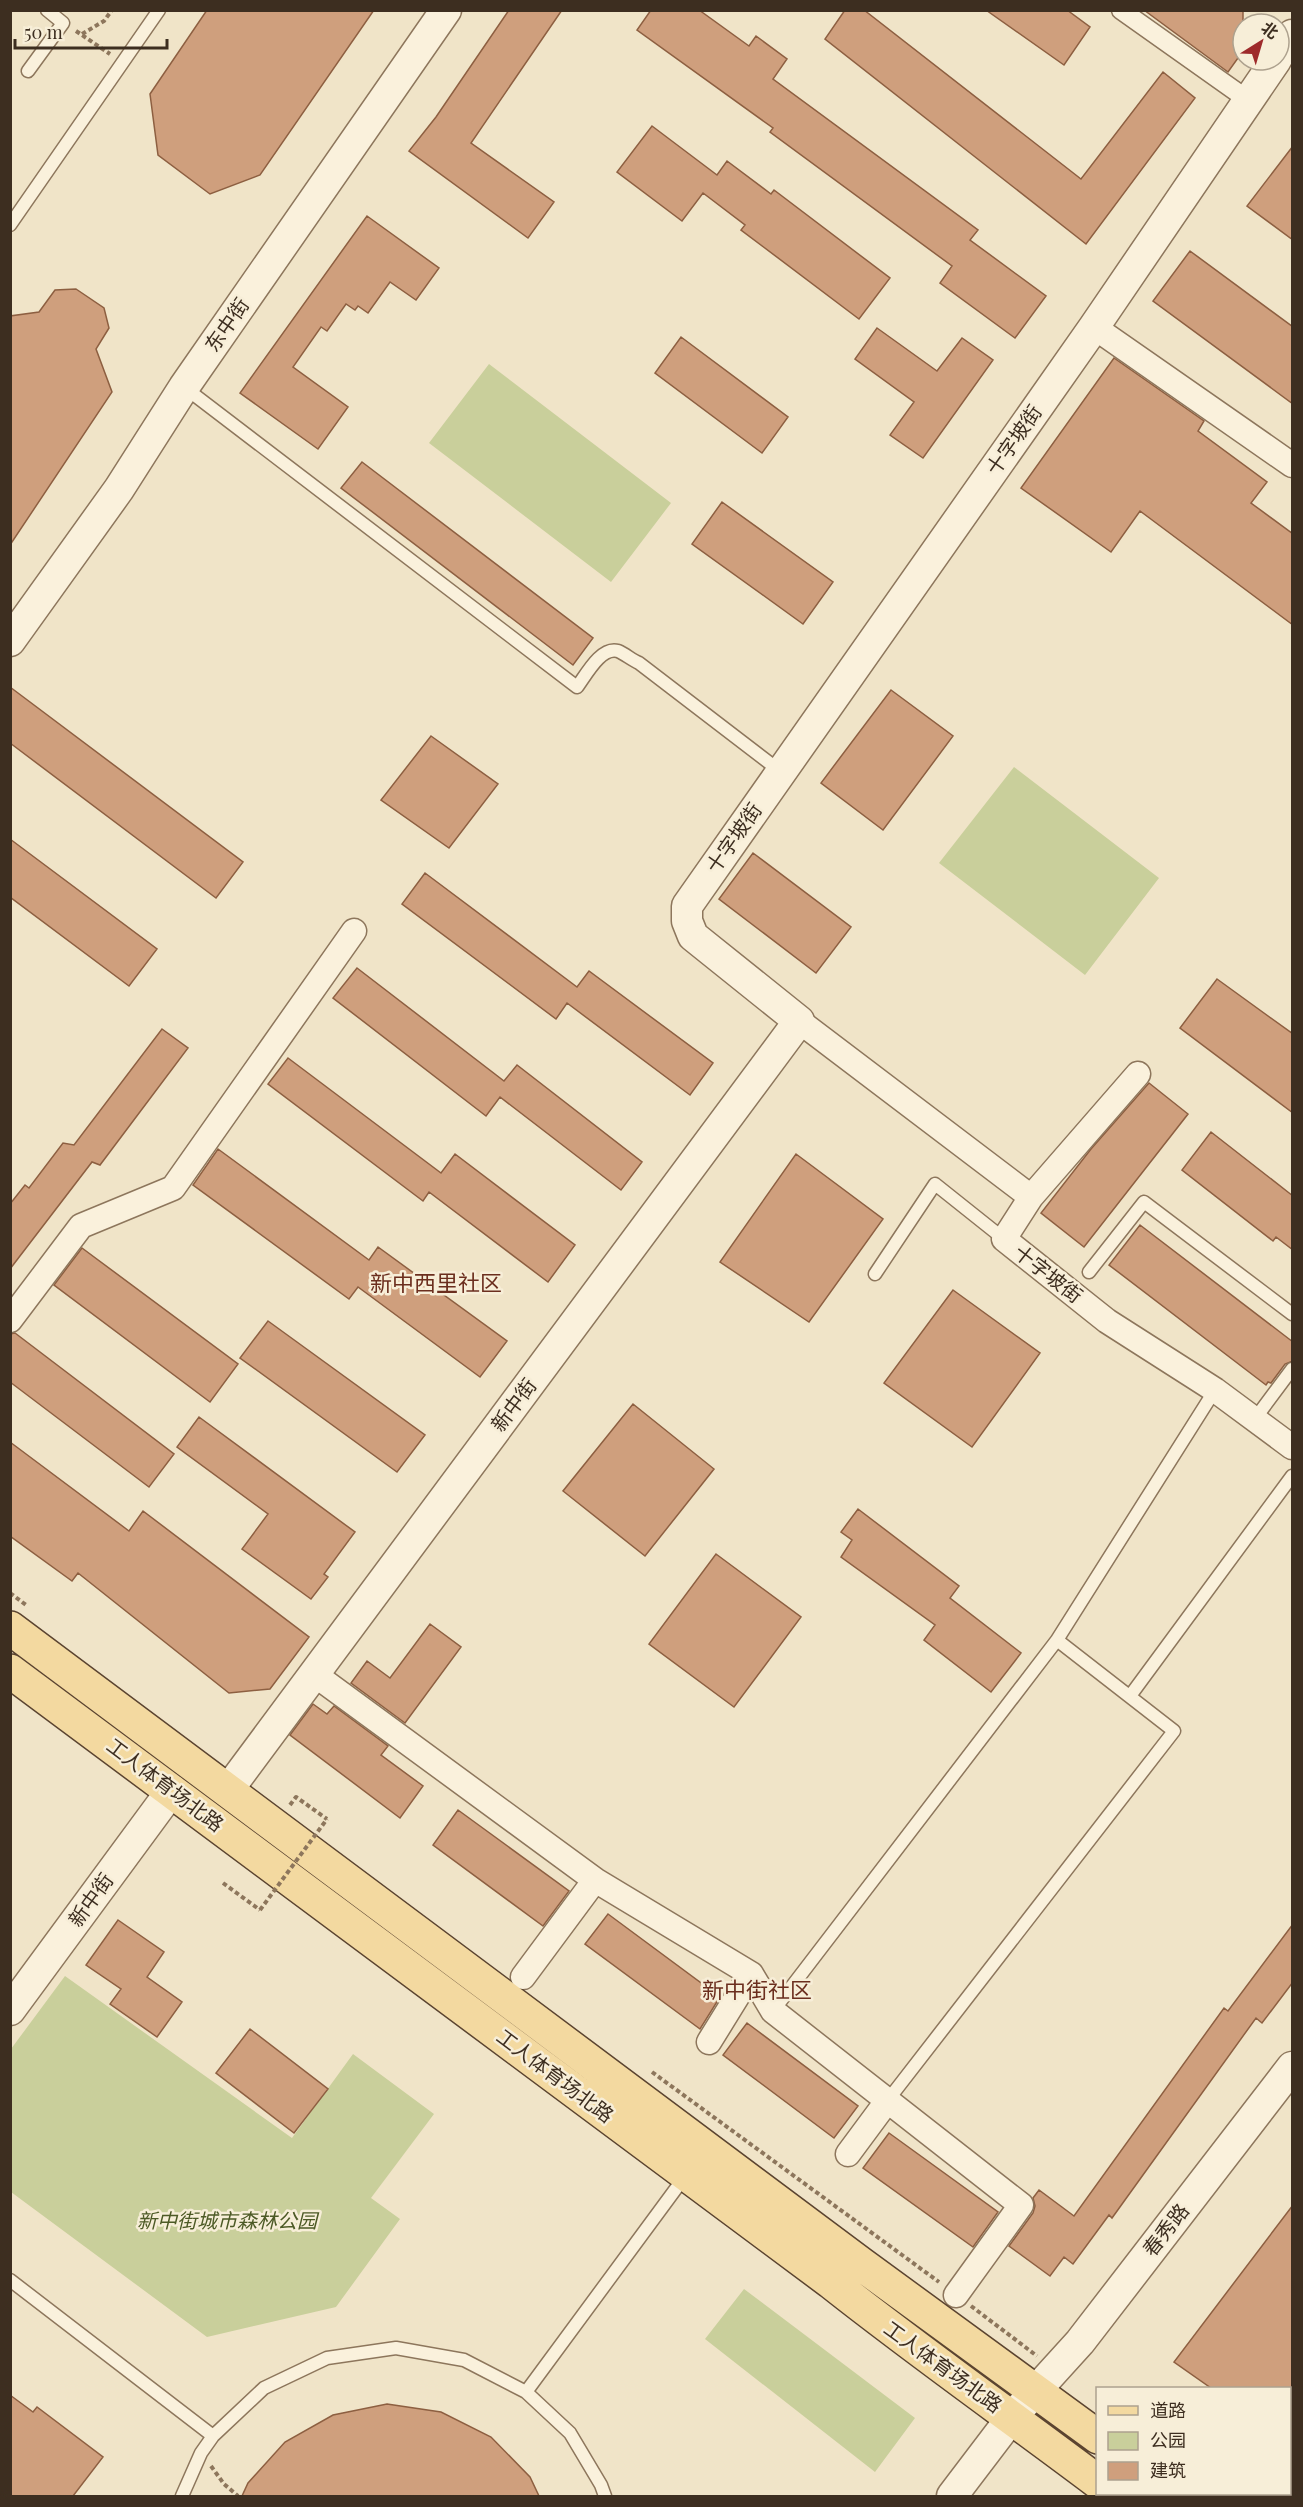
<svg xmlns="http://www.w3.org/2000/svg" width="1303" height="2507" viewBox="0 0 1303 2507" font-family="'Playfair Display','Noto Sans SC',serif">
	<rect width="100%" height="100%" fill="#f0e4c8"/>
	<path fill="#c9cf9b" d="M489,364l182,139 -60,79 -182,-139z
		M1014,767l145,111 -74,97 -146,-112z
		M65,1976l227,162 61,-84 81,60 -63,84 29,21 -64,88 -129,30 -196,-145v-143z
		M744,2289l171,129 -40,54 -170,-133z"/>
	<path fill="#cf9f7d" stroke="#8d5f41" stroke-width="1.5" d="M207,10h167l-114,165 -50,19 -52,-39 -8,-61z
		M509,10h53l-91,133 83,59 -26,36 -119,-87 27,-34z
		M651,10h48l50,36 7,-10 31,23 -14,20 205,151 -8,10 76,56 -31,42 -75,-55 12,-17 -182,-134 3,-4 -136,-98z
		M845,10h19l217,169 82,-107 32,26 -109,146 -261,-205z
		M986,10h81l23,17 -26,38z
		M1144,10h99v41l-15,21z
		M652,126l65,49 10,-14 44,33 3,-4 116,88 -31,41 -118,-89 4,-5 -42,-32 -21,28 -65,-49z
		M1293,146v94l-46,-34z
		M367,216l72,52 -23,32 -26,-18 -22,31 -10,-7 -3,4 -9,-6 -19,27 -6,-4 -28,40 55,40 -30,42 -78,-56z
		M1190,251l103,76v77l-140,-103z
		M76,289l28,19 5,20 -13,21 16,43 -102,153v-229l29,-4 16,-22z
		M877,328l60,43 25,-33 31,22 -70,98 -33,-23 24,-33 -59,-43z
		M681,337l107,80 -26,36 -107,-80z
		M1114,358l90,63 -6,10 69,51 -16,21 42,31v91l-153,-114 -29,41 -90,-64z
		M362,462l231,176 -20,27 -232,-177z
		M722,502l111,80 -30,42 -111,-80z
		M10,687l233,175 -27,36 -206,-155z
		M891,690l62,46 -70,94 -62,-47z
		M431,736l67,48 -49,64 -68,-48z
		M10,839l147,110 -28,37 -119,-89z
		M753,853l98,74 -35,46 -97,-74z
		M425,873l152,114 12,-16 124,92 -23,32 -123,-92 -11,16 -154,-115z
		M357,968l147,113 13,-16 125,97 -21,28 -121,-93 -14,19 -153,-118z
		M1217,979l76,55v79l-113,-85z
		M162,1029l26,19 -88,117 -8,-3 -82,107v-65l15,-19 4,3 34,-45 11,2z
		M288,1058l153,115 14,-19 120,91 -27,37 -119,-90 -6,9 -155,-117z
		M1149,1083l39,31 -104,133 -43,-34 50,-64z
		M1211,1132l82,64v54l-17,-13 -3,4 -91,-71z
		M218,1149l151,111 9,-13 129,94 -27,36 -122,-90 -9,12 -156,-114z
		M796,1154l87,65 -74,103 -89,-60z
		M1140,1225l153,117v19l-8,3 -14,19 -3,-1 -2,3 -157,-120z
		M82,1248l156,116 -28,38 -156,-117z
		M953,1290l87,63 -68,94 -88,-64z
		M268,1321l157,114 -28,37 -157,-114z
		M15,1333l159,121 -25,33 -139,-105v-48z
		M633,1404l81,65 -69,87 -82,-65z
		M199,1417l156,115 -31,42 4,3 -17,22 -69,-50 26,-35 -91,-67z
		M10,1442l119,89 14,-20 166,126 -39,52 -41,4 -151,-120 -6,8 -62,-45z
		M858,1509l101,77 -9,12 71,55 -30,39 -67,-52 11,-15 -94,-68 11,-17 -11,-8z
		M716,1554l85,63 -67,90 -85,-63z
		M430,1624l31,23 -56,76 -54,-40 16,-22 23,17z
		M313,1704l14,10 7,-8 54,40 -7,9 42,31 -23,32 -110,-83z
		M458,1810l111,81 -26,35 -110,-81z
		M608,1914l112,83 -20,32 -115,-85z
		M118,1920l46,32 -17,25 35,25 -25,35 -47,-33 11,-15 -35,-24z
		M1293,1924v58l-31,41 -6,-5 -144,200 -3,-3 -36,49 -9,-7 -14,19 -41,-30 24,-33 2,-7 -2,-8 6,-8 35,26 150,-208 4,3z
		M747,2023l111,83 -24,32 -111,-83z
		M250,2029l78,60 -34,44 -78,-60z
		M889,2133l109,79 -25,35 -110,-79z
		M1293,2205v183h-82l-37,-26z
		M10,2395l23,17 4,-5 66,50 -30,39h-63z
		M387,2404l54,8 50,25 39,40 9,19h-297l6,-13 37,-41 48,-27z"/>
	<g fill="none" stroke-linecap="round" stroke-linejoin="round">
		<defs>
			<path id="service" d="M28,71l35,-48 -16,-13
				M10,225l149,-215
				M184,387l393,300c9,-12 24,-41 41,-36 7,3 14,9 21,12l141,108
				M1089,1272l55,-70 148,112
				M875,1274l60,-90 69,55
				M1254,1420l38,-51
				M1057,1640l158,-250
				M1130,1696l162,-220
				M773,2011l284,-371 117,91 -286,369
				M10,2280l203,156
				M526,2392l160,-217
				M182,2496l19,-43 12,-17 51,-48 63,-30 69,-10 68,12 62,32 44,41 31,52 4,11"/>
			<path id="pedestrian" d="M1121,10l127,90"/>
			<path id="minor" d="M1094,327l198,138
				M799,1021l232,176
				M1138,1074l-107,123 -27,42 103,82 108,69 77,57
				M10,1320l71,-94 92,-38 181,-257
				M314,1674l281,206
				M523,1977l72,-97 156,94 22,37 248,194 -65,90
				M709,2042l42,-68
				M848,2154l40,-54"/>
			<path id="tertiary" d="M1279,55l13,-20
				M10,641l109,-152 65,-102 262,-377
				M228,1790l571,-769 -106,-85 -6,-15v-15l407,-579 182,-267
				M10,2010l162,-220
				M952,2496l60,-79 68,-75 212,-275"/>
			<path id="primary" d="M10,1628l851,636 237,173
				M10,1671l821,611c87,69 178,133 267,200
				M1174,2494l4,2"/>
		</defs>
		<use href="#service" stroke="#8d765c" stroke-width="15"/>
		<use href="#pedestrian" stroke="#8d765c" stroke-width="21"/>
		<use href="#minor" stroke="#8d765c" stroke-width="27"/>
		<use href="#tertiary" stroke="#8d765c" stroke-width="33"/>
		<use href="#primary" stroke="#5b4430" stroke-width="36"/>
		<path stroke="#8d765c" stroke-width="4" stroke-dasharray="4.5 3" stroke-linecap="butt" d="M76,31l34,23
			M82,34l22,-13 8,-11
			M10,1593l16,12
			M290,1805l6,-8 31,22
			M223,1883l37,27
			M652,2072l287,210
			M971,2306l66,50
			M211,2466l13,18 14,12
			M1217,2494l4,2"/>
		<use href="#service" stroke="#faf1dc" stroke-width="12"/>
		<use href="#pedestrian" stroke="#faf1dc" stroke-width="18"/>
		<use href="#minor" stroke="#faf1dc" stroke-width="24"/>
		<use href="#tertiary" stroke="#faf1dc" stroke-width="30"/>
		<use href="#primary" stroke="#f3d9a0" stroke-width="33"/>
		<path stroke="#8d765c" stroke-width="4" stroke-dasharray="4.5 3" stroke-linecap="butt" d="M260,1910l67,-91"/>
	</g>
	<g text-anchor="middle" stroke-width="5" stroke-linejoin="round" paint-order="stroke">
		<g font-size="20" fill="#3d2e20" stroke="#f7eed8">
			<text transform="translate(227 325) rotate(-55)" y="7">东中街</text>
			<text transform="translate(1014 440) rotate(-55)" y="7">十字坡街</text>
			<text transform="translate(734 838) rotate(-55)" y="7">十字坡街</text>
			<text transform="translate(1048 1274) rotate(38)" y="7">十字坡街</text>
			<text transform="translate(514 1405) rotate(-53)" y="7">新中街</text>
			<text transform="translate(165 1785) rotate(37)" y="7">工人体育场北路</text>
			<text transform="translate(91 1900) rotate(-54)" y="7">新中街</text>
			<text transform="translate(555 2076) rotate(37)" y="7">工人体育场北路</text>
			<text transform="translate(1166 2230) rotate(-52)" y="7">春秀路</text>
			<text transform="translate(943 2367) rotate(36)" y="7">工人体育场北路</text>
		</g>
		<g font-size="20" font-style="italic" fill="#4d5a26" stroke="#f7eed8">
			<text x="227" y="2228">新中街城市森林公园</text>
		</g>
		<g font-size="22" fill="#6b2e1e" stroke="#f7eed8">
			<text x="436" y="1291">新中西里社区</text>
			<text x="757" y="1998">新中街社区</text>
		</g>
	</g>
	<rect width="1303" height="2507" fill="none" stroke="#3d2e20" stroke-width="24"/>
	<rect x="1096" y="2387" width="195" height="108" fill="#f7eed8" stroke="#ada18e" stroke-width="1.5"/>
	<rect x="1108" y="2406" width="30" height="9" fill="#f3d9a0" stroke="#ada18e" stroke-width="1.5"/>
	<text x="1150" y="2417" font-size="18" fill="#3d2e20">道路</text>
	<rect x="1108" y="2432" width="30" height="18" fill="#c9cf9b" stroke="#ada18e" stroke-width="1.5"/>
	<text x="1150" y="2447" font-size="18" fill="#3d2e20">公园</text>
	<rect x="1108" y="2462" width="30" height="18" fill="#cf9f7d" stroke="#ada18e" stroke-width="1.5"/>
	<text x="1150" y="2477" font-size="18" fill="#3d2e20">建筑</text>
	<g transform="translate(1261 42) rotate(37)"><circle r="28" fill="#f7eed8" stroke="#ada18e" stroke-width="1.5"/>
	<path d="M0-4.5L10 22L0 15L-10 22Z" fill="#9e2a2b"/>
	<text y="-9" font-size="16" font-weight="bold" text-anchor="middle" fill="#3d2e20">北</text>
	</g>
	<path d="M15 39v9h152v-9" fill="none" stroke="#3d2e20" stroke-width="3"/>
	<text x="24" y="39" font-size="18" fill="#3d2e20" stroke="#f7eed8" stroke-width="4.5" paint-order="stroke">50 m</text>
</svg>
